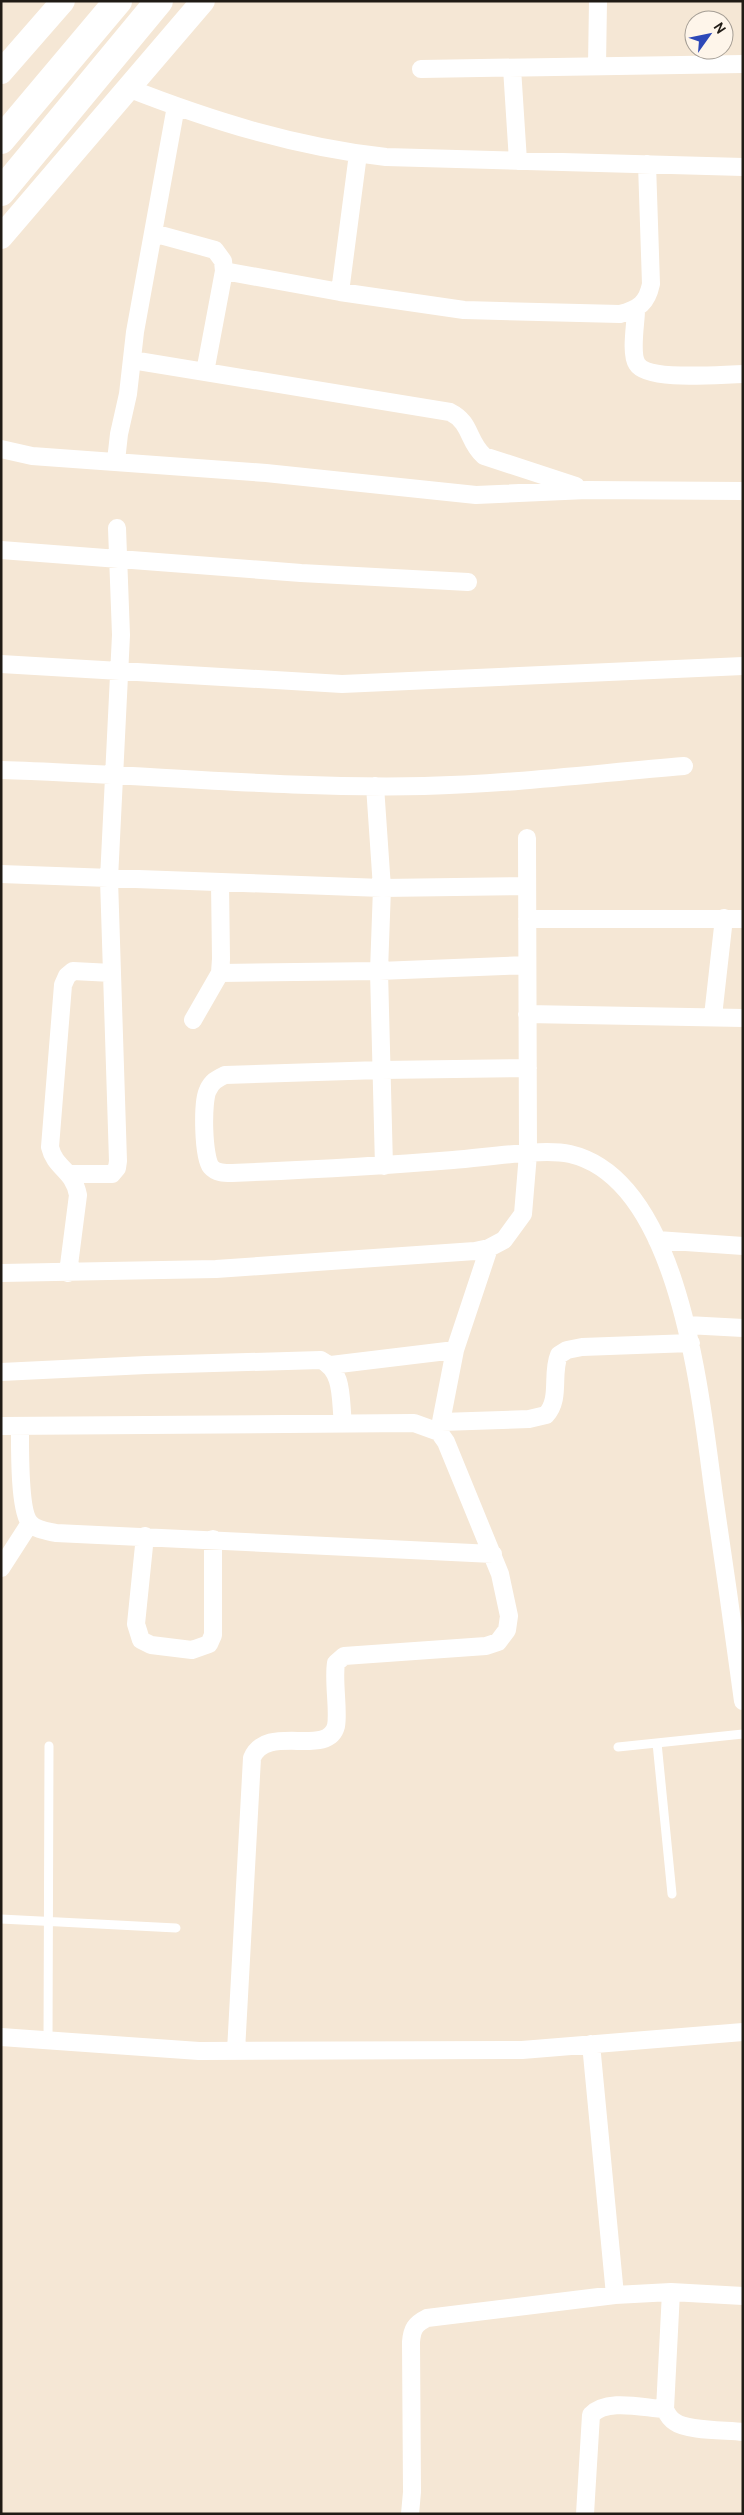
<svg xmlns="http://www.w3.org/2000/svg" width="744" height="2515" viewBox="0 0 744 2515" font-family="Cabin,sans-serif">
	<rect width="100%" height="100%" fill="#f5e7d5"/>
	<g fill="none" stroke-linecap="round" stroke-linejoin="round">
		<path stroke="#fff" stroke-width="9" d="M657,1743l15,151
			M618,1747l125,-13
			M1,1919l175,9
			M48,2040l1,-294"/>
		<path stroke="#fff" stroke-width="18" d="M597,66l1,-65
			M512,68l6,93
			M421,69l322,-5
			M128,88c84,33 168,59 258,69l357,10
			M153,233l62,17 8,11 1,10 -19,101
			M224,271l116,21 124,18 156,4c19,-5 27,-11 31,-30l-4,-120
			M340,292l18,-138
			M636,310c0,13 -6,43 1,54 11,18 85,10 106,10
			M132,360l318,52c22,11 17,29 34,44l92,30
			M1,449l31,7 234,17 210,22 111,-5 156,1
			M116,461l3,-27 9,-40 7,-62 41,-226
			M1,550l300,23 167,9
			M1,664l341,20 401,-18
			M1,770c141,4 282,19 423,16 87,-2 174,-13 260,-20
			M375,786l7,102 -3,83 5,195
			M1,874l381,14 145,-2
			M527,919h216
			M220,973l159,-2 148,-6
			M527,1014l216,4
			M713,1016l11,-98
			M193,1020l27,-47 1,-14 -1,-76
			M528,1068l-147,2 -156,5c-8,4 -13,6 -17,15 -6,11 -5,67 3,77 5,6 13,6 21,6 74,-3 147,-7 221,-13 30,-2 89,-12 117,-6 112,26 131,249 144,342 10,68 20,137 29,205
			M70,1174h42l5,-6 1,-7 -9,-282 12,-244 -4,-107
			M657,1240l86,6
			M1,1273l215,-4 259,-18 14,-3 15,-8 19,-26 5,-60 -1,-316
			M68,1273l10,-78c-5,-26 -23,-26 -28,-48l13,-162 4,-9 6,-5 39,2
			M687,1325l56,3
			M331,1365l124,-15
			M1,1372l145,-7 175,-5c23,11 19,40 22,63
			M441,1422l88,-3 17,-4c15,-16 5,-41 13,-60l8,-5 15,-3 109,-4
			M1,1426l413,-3 25,9 7,10 54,132 9,42 -2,14 -9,12 -12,4 -142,10 -8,7c-3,18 3,48 0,63 -8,32 -70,-3 -84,32l-16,293
			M20,1426c0,19 -1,85 10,97 6,7 17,8 26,10l437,21
			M439,1432l16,-82 34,-102
			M145,1536l-9,88 5,16 10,5 41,5 17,-6 4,-9v-96
			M1,1568l29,-45
			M1,2037l198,14 323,-1 221,-18
			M671,2292l-6,117c2,5 5,10 10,13 12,9 51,8 68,10
			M615,2295l56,-3 72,4
			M410,2514l2,-22 -1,-150c1,-13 4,-18 16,-24l188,-23 -24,-251
			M585,2514l6,-99c16,-17 52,-7 74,-6"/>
		<path stroke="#fff" stroke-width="24" d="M1,72l62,-71
			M1,237l202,-236"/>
		<path stroke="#fff" stroke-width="28" d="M1,140l117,-139
			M1,192l158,-191"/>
	</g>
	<rect width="744" height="2515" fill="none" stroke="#201b15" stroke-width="5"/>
	<g transform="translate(709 35) rotate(57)"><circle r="24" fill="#fef5ea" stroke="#a59e95"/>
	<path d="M0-4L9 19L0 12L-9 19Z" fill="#2d48b8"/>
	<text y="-8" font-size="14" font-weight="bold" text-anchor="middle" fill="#201b15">N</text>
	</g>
</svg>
